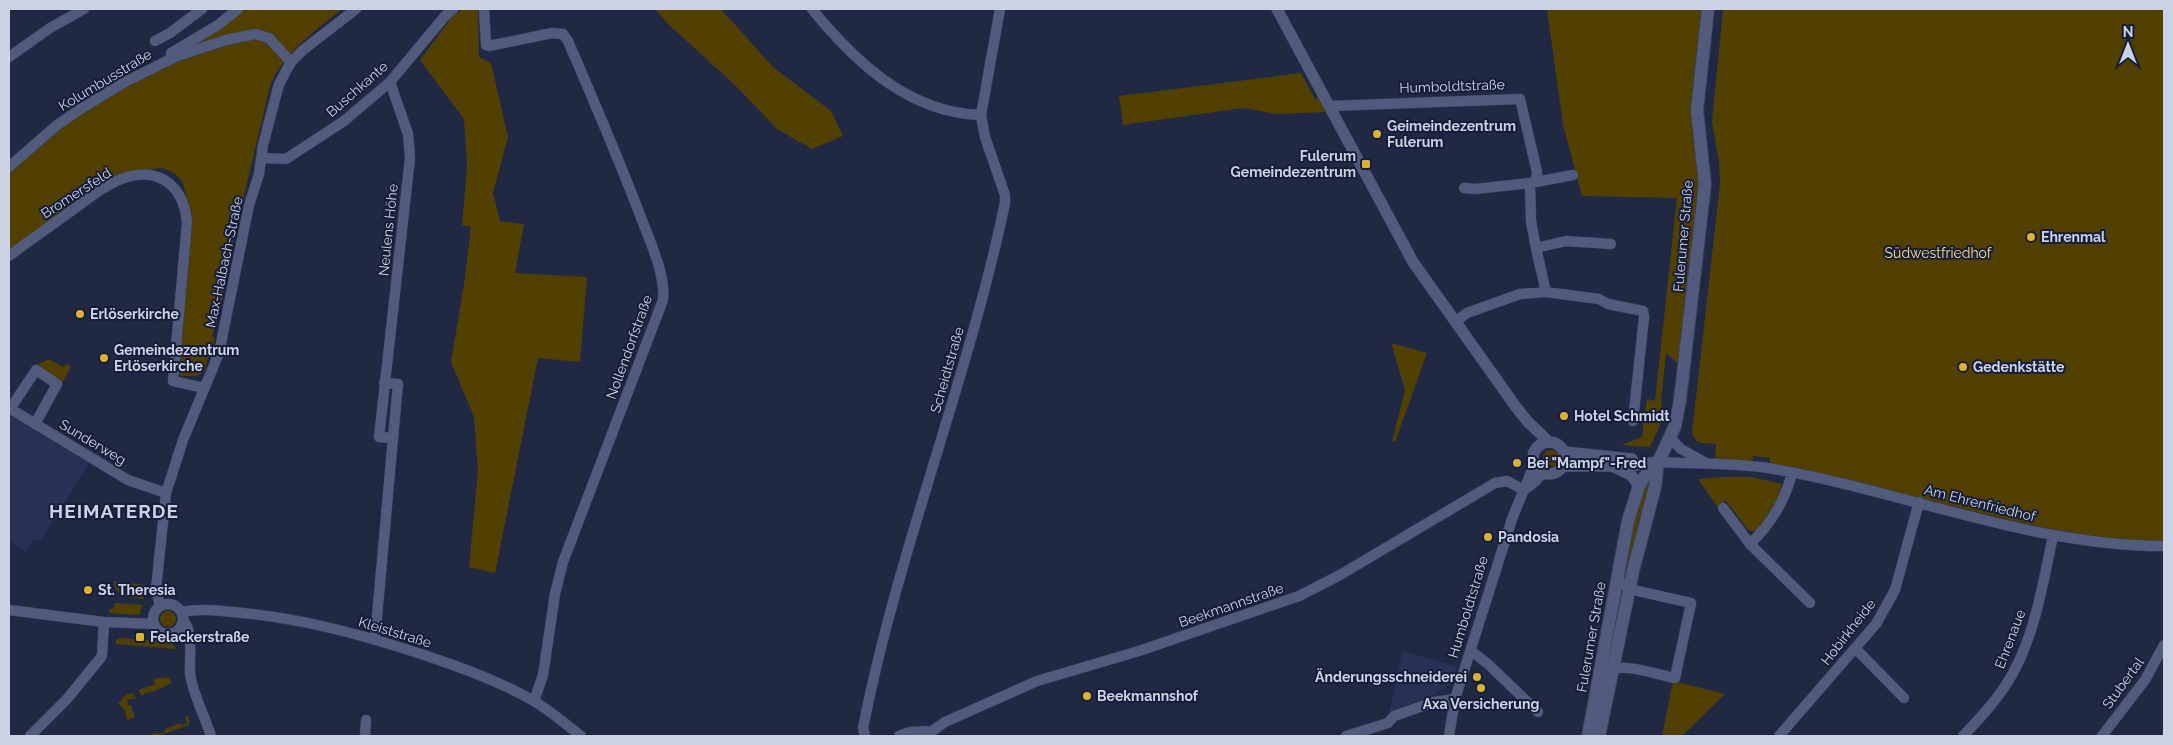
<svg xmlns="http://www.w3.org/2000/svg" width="2173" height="745" viewBox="0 0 2173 745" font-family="Raleway,sans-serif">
	<rect width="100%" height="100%" fill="#202844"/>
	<path fill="#273153" d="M9,415l80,48 -48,77h-8l-8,12 -16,-12z
		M1403,651l55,16 -8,17 -14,10 -47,18z"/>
	<path fill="#513f00" d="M245,9h97c-27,22 -56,42 -71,74l-44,183 -6,42 -9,28 3,2 -12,35 -7,3h-15l-4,-5 15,-156 -10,-34 -8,-8 -12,-5 -21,2 -132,81v-77l49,-47 121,-73z
		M461,9h17l1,48 12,6 17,74 -15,56 7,28 24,3 -9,49 72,4 -7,85 -42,-4 -43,215 -26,-6 9,-96 -4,-54 -23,-55 13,-77 7,-58 -9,-2 5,-59 -3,-47 -44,-59 31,-42z
		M655,9h66l52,58 58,44 12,25 -31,13 -35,-20 -40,-42 -69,-63z
		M1547,9h156c-4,35 -14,84 -10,118 1,19 7,37 7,57l-21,180 -13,-11 -5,49 2,16 -13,29 -29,-2 21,-8 5,-38 8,2 22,-203 -95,-2 -19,-71z
		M1723,9h441v532c-78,0 -152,-20 -227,-39 -56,-14 -111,-26 -167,-37v-7l-17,-2 -1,6 -37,-3 1,-15c-12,-1 -20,1 -24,-11l28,-249 -1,-21 -7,-41z
		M1301,73l14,26 3,-1 8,14 -49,2 -34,-6 -120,17 -4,-29z
		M1391,343l36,10 -32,89 -3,-1 13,-51z
		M49,359l14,8 4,-3 4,2 -8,16 -26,-17z
		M1543 458a8 8 0 1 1 16 0a8 8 0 1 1-16 0Z
		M1723,477h29l30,7 -4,14 -21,33h-8l-23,-30 -9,5 -19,-27z
		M1647,479l5,2 -13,38 -13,61 -4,-2 9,-55z
		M114,581l31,4 -1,14c-13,-2 -29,-1 -30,-18z
		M115,603l28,2 -4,10 -30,-2 1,-4h3z
		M160 619a8 8 0 1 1 16 0a8 8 0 1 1-16 0Z
		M120,638l51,4 6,7 -61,-5v-4z
		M169,677l3,6 -20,9v-1l-8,3 -2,2 -4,-6 17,-6 -2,-5z
		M1673,681l52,13 -43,42h-20z
		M132,693l5,5 -10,2 1,5h3l4,12 -8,3 -3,-11 -6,-5 8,-10z
		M189,716v9l-31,11h-11l10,-4 1,2 7,-2v-3l15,-6 2,2 5,-2 -2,-6z"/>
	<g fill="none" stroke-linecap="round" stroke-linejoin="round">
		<defs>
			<path id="minor" d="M484,9l2,36 3,1 63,-13 11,1 5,7c25,58 50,116 72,174 9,24 26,60 23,85l-100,262 -8,32 -12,81 -9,26
				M812,9c43,53 97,104 169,106
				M155,41l15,-8 32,-24
				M9,57l41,-29 34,-19
				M171,58v-5l47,-28 20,-16
				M1330,106l190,-7 17,73 -1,10
				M261,158l25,1 58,-38 46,-39 55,-66 8,-7
				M9,167l48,-42 25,-17 43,-26 52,-26 49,-16 30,-6 13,4 22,24
				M1530,183l1,38 5,27
				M1464,188l11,1 55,-6 43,-8
				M9,256c21,-16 43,-31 65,-47 16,-12 34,-26 53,-32 34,-10 57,11 60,45l-14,159 31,7
				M1546,292l-10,-44 30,-7 45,3
				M1455,322l12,-9 53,-19 26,-2 53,7 9,5 35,7 1,6 -11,104
				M384,383l14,1 -5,54
				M9,408l119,72 38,13
				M10,409l26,-39 21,14 -22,40
				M1670,438l11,11 25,14
				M1658,462c37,2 74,1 110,6 133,22 261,78 396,78
				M1524,490l12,-9 6,-8
				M1723,508l27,36 60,59
				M1750,544c21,-20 35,-43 42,-71
				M153 619a15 15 0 1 1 30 0a15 15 0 1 1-30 0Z
				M160,606l-4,-17 10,-96 17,-53 36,-87 30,-148 10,-31 4,-29 16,-61 12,-22 12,-12 53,-41
				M9,610l95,12 50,2
				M182,612c20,-4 39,-1 60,1 64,6 124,23 185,43 36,12 72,25 105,44 18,10 33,24 49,36
				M183,620c11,12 6,37 7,53 2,19 15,44 21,63
				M375,639l18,-201 -14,-1 31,-279 -2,-24 -18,-52
				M1855,648l49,50
				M1471,651l17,13 50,48
				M1606,670c21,-7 48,4 69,8l16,-75 -62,-14 -12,-10
				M30,736l37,-37 35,-43 2,-34
				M365,736l1,-16
				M865,736l-2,-8c35,-178 105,-348 142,-525v-8l-20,-58 -4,-22 19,-106
				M899,736l11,-4 21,-1
				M925,736l20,-14 92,-41 102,-30 160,-55 41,-21 155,-92 12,-2 17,9
				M1346,736l42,-13 6,-7 40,-14 21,-3
				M1449,736l6,-37 57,-180 22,-54
				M1779,736l97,-112 19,-34 24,-88
				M1963,736c18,-19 37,-39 50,-63 23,-42 30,-91 40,-137
				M2102,736l43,-56 19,-35"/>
			<path id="tertiary" d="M1277,9l136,253 103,145 12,15 20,19
				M1533 458a16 16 0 1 1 32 0a16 16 0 1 1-32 0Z
				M1565,452l67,7
				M1564,466h63l31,-4
				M1614,467l17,8 8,11"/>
			<path id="secondary" d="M1588,736l40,-215 11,-35 6,-10 13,-14 6,-12 11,-24 5,-26 25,-216 -8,-74 11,-101
				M1599,736l34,-165 22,-84 3,-25"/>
		</defs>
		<use href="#minor" stroke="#3c425a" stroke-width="11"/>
		<use href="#tertiary" stroke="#3c425a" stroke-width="12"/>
		<use href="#secondary" stroke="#3c425a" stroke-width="14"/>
		<use href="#minor" stroke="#515b7b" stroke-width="10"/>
		<use href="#tertiary" stroke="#515b7b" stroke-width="11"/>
		<use href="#secondary" stroke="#515b7b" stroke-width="12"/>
	</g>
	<g fill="#dab333" stroke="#171e39" stroke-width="2">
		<circle cx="1377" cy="134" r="5"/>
		<rect x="1361" y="159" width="10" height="10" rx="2.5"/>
		<circle cx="2031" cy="237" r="5"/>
		<circle cx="80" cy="314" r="5"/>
		<circle cx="104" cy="358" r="5"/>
		<circle cx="1963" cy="367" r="5"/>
		<circle cx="1564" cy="416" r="5"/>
		<circle cx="1517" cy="463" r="5"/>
		<circle cx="1488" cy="537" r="5"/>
		<circle cx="88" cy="590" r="5"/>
		<rect x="135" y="632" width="10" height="10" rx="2.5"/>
		<circle cx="1477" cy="677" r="5"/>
		<circle cx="1481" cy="688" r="5"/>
		<circle cx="1087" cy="696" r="5"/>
	</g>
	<g text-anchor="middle" stroke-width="4" stroke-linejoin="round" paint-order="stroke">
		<g font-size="14" fill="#cbd2e4" stroke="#171e39">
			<text transform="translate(105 80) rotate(-31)" y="5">Kolumbusstraße</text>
			<text transform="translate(1452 86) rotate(-2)" y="5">Humboldtstraße</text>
			<text transform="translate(357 89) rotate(-41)" y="5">Buschkante</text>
			<text transform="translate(76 193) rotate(-33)" y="5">Bromersfeld</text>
			<text transform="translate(388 230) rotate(-84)" y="5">Neulens Höhe</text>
			<text transform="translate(1683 236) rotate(-85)" y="5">Fulerumer Straße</text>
			<text transform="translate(224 262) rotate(-78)" y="5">Max-Halbach-Straße</text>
			<text transform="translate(629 347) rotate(-70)" y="5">Nollendorfstraße</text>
			<text transform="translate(947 370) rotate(-74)" y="5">Scheidtstraße</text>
			<text transform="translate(93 442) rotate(31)" y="5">Sunderweg</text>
			<text transform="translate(1980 503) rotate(14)" y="5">Am Ehrenfriedhof</text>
			<text transform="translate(1231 605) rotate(-19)" y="5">Beekmannstraße</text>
			<text transform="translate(1468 607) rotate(-73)" y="5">Humboldtstraße</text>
			<text transform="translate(395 632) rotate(17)" y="5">Kleiststraße</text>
			<text transform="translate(1848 632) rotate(-52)" y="5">Hobirkheide</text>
			<text transform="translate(1591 637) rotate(-80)" y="5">Fulerumer Straße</text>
			<text transform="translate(2010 639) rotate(-69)" y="5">Ehrenaue</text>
			<text transform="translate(2123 683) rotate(-54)" y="5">Stubertal</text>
		</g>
		<g font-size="14" font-weight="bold" fill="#cbd2e4" stroke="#171e39" text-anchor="start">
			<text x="1387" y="131">Geimeindezentrum<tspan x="1387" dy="16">Fulerum</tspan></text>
			<text x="1356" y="161" text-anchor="end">Fulerum<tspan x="1356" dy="16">Gemeindezentrum</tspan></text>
			<text x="2041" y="242">Ehrenmal</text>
			<text x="90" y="319">Erlöserkirche</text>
			<text x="114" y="355">Gemeindezentrum<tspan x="114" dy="16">Erlöserkirche</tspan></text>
			<text x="1973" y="372">Gedenkstätte</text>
			<text x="1574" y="421">Hotel Schmidt</text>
			<text x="1527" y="468">Bei "Mampf"-Fred</text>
			<text x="1498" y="542">Pandosia</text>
			<text x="98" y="595">St. Theresia</text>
			<text x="150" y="642">Felackerstraße</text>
			<text x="1467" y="682" text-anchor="end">Änderungsschneiderei</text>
			<text x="1097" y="701">Beekmannshof</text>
			<text x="1481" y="709" text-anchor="middle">Axa Versicherung</text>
		</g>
		<g font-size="14" fill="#fdde84" stroke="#171e39">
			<text x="1938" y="258">Südwestfriedhof</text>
		</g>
		<g font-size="19" font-weight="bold" letter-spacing="1" fill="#cbd2e4" stroke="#171e39">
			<text x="114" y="518">HEIMATERDE</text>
		</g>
	</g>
	<rect width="2173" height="745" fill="none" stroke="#cbd2e4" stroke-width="20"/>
	<g transform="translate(2128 45)" stroke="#171e39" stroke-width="4" paint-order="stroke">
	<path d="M0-4L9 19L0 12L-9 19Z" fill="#cbd2e4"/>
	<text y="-8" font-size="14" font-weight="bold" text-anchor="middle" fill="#cbd2e4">N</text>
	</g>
</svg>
